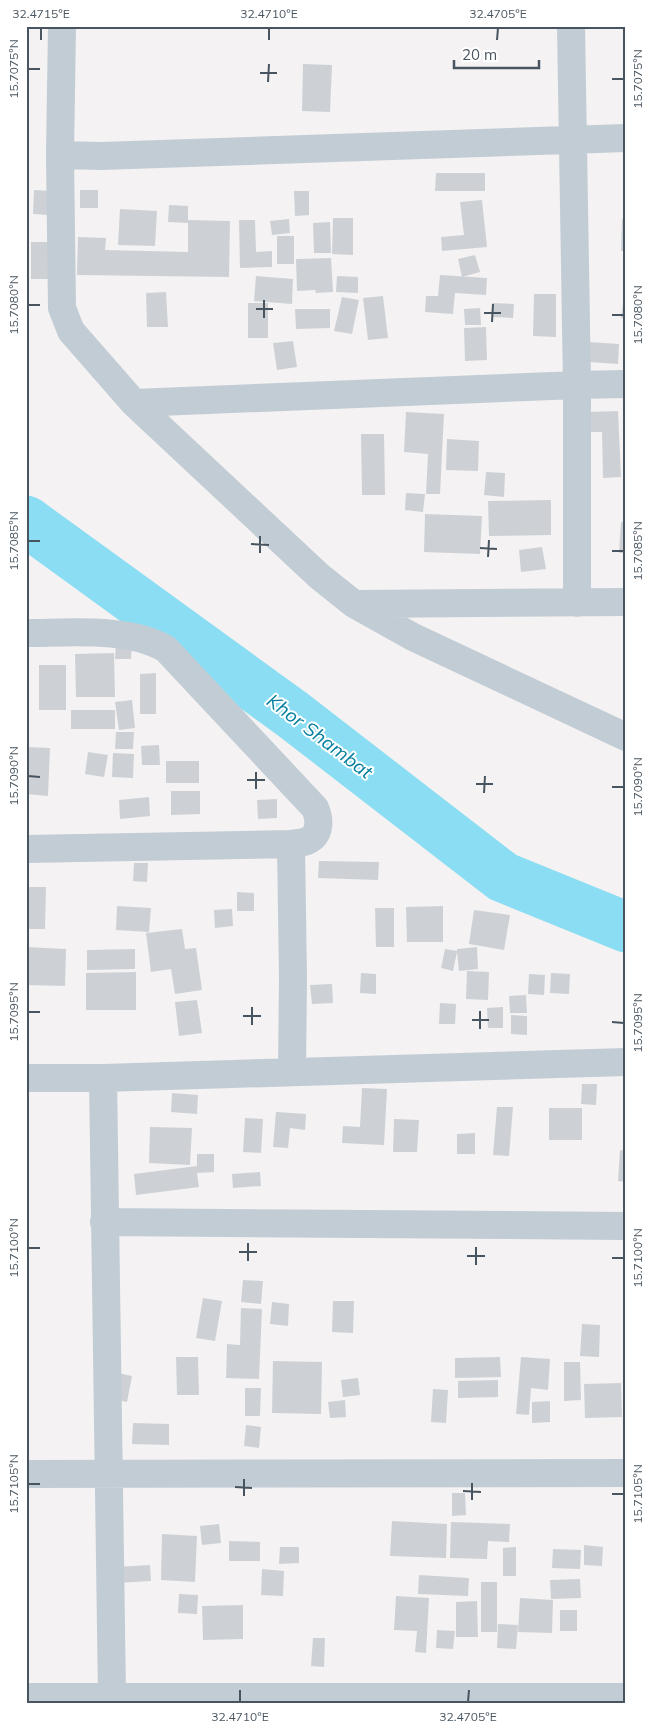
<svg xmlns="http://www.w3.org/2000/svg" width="652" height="1730" viewBox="0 0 652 1730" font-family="Mulish,sans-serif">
	<rect width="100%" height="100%" fill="#f4f2f2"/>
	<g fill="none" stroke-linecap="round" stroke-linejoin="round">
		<path stroke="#8addf2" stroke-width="51" d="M26,521l266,193 211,163 123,50"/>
	</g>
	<path fill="#cdd1d6" d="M303,64l29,1 -2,47 -28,-1z
		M436,173h49v18h-50z
		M34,190l18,1 -2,24 -17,-1z
		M80,190h18v18h-18z
		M294,191h15v24l-14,1z
		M482,200l5,47 -45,4 -1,-14 23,-2 -4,-33z
		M169,205l19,1v14l42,1 -1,56 -152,-2 1,-38 28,1 -1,12 83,2v-29l-20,-1z
		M120,209l37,2 -2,35 -37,-1z
		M333,218h20v37l-21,-1z
		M289,219l1,14 -18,2 -2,-14z
		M622,219l4,1v31h-5z
		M239,220h16l1,32 16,-1v16l-32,1z
		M330,222l1,31h-17l-1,-30z
		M277,236h17v28h-17z
		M31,242h20v37h-20z
		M475,255l5,17 -18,5 -4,-18z
		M331,258l2,34 -17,1 -1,-3 -18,1 -1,-32z
		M624,260h2v28h-2z
		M440,275l47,3 -1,17 -31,-2 -2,21 -28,-2 1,-16h12z
		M256,276l37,3 -1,25 -38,-3z
		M337,276l21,1v16l-22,-1z
		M166,292l2,35h-21l-1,-34z
		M534,294h22v43l-23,-1z
		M383,296l5,42 -20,2 -5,-42z
		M624,296l2,1v22l-5,-1z
		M342,297l17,3 -7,34 -18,-3z
		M248,303h20v35h-20z
		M492,303l22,1 -1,14 -21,-1z
		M480,308l1,17h-16l-1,-16z
		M295,309h35v19l-34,1z
		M486,327l1,33 -22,1 -1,-33z
		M293,341l4,26 -20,3 -4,-27z
		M588,342l31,2 -1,20 -30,-2z
		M618,411l3,66 -18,1 -1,-46h-14v-20z
		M406,412l38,2 -4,80h-14l2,-40 -24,-2z
		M361,434h23l1,61h-23z
		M447,439l32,2 -1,30 -32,-1z
		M486,472l19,1 -1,24 -20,-2z
		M406,493l19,1 -2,18 -18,-2z
		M551,500v35l-62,1 -1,-35z
		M425,514l57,2 -2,38 -56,-2z
		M621,522h5v31h-7z
		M542,547l4,22 -25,3 -2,-22z
		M116,639l16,1 -1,19h-16z
		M114,653l1,44h-39l-1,-43z
		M39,665h27v45h-27z
		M156,673v41h-16v-40z
		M132,700l3,28 -16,2 -4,-28z
		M71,710h44v19h-44z
		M116,732h18l-1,17h-18z
		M159,745l1,20h-18l-1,-19z
		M26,747l24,1 -2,48 -22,-2z
		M88,752l20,3 -4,22 -19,-3z
		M113,753l21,1 -1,24 -21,-1z
		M166,761h33v22h-33z
		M171,791h29v23l-29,1z
		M149,797l1,19 -30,3 -1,-19z
		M277,799v19l-19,1 -1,-19z
		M319,861l60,1 -1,18 -60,-2z
		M134,863h14l-1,19 -14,-1z
		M29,887h17l-1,42h-17z
		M237,892l17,1v18h-17z
		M117,906l34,2 -2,24 -33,-2z
		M443,906v36h-36l-1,-35z
		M375,908h19v39h-18z
		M232,909l1,17 -18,2 -1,-18z
		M474,910l36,5 -6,35 -35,-6z
		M182,929l3,20 11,-1 6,42 -27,4 -4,-25 -20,3 -5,-39z
		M26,947l40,2 -1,37 -39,-1z
		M477,947l1,22 -19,2 -2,-19 -4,19 -12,-3 4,-19 12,2v-2z
		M135,949v20l-48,1v-20z
		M467,971l22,1 -1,28 -22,-1z
		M136,972v38h-50v-37z
		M361,973l15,1v20l-16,-1z
		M551,973l19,1 -1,20 -19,-1z
		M529,974l16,1 -1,20 -16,-1z
		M332,984l1,19 -21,1 -2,-19z
		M526,995l1,18h-17l-1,-17z
		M197,1000l5,33 -23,3 -4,-34z
		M440,1003l16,1 -1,20h-16z
		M503,1007v21h-15l-1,-20z
		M511,1015l16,1v19l-16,-1z
		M582,1084h15l-1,21 -15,-1z
		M362,1088l25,1 -3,56 -42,-2 1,-17 17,1z
		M172,1093l26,2 -1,19 -26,-2z
		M497,1107h16l-4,49 -16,-1z
		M549,1108h33v32h-33z
		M276,1112l30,2 -1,16 -15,-2 -2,20 -15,-1z
		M245,1118l18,1 -2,34 -18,-1z
		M394,1119l25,1 -2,32h-24z
		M150,1127l42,1 -2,37 -41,-2z
		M475,1133v21h-18v-20z
		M620,1150l6,1v31l-8,-1z
		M197,1154h17v18l-17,1 2,14 -63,8 -2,-21 63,-8z
		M260,1172l1,14 -28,2 -1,-14z
		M243,1280l20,1 -2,23 -20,-2z
		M203,1298l19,3 -7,40 -19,-3z
		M333,1301h21l-1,32 -21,-1z
		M272,1302l17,2 -1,22 -18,-2z
		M241,1308l21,1 -3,70 -33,-1 1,-34 13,1z
		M582,1324l18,1 -1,32 -19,-1z
		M176,1357h22l1,38h-22z
		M500,1357l1,20 -46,1v-20z
		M521,1357l29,2 -2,31 -17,-2 -2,27 -13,-1z
		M273,1361l49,1 -1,52 -49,-1z
		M564,1362h16l1,38 -17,1z
		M118,1373l14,3 -5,26 -14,-3z
		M358,1378l2,17 -17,2 -2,-17z
		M498,1380v17l-40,1v-17z
		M621,1383l1,34 -37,1 -1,-34z
		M245,1388h16l-1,28h-15z
		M433,1389l15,1 -2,33 -15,-1z
		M345,1400l1,17 -16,1 -2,-16z
		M550,1401v21l-18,1v-21z
		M133,1423l36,1v21l-37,-1z
		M246,1425l15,2 -2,21 -15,-2z
		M452,1493h13l1,22 -14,1z
		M392,1521l55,3 -1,34 -56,-2z
		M451,1522l59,2 -1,18 -21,-1 -1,18 -37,-1z
		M219,1524l2,19 -19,2 -2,-19z
		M162,1534l35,2 -2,46 -34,-2z
		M229,1541l31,1v19h-31z
		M584,1545l19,2 -1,19 -18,-1z
		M280,1547h19v16l-20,1z
		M516,1547v29h-13v-28z
		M553,1549l28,1 -1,19 -28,-1z
		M150,1565l1,16 -34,2 -1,-16z
		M262,1569l22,2 -1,25 -22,-1z
		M419,1575l50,3 -1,18 -50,-2z
		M580,1579l1,19 -30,1 -1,-19z
		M481,1582h16v50h-16z
		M179,1594l19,1 -1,19 -19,-1z
		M396,1596l33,2 -3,55 -11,-1 2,-21 -23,-1z
		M520,1598l33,2 -1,33 -34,-1z
		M477,1601l1,36h-22v-35z
		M243,1605v34l-40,1 -1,-34z
		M560,1610h17v21h-17z
		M498,1624l20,1 -2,24 -19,-1z
		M437,1630l18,1 -2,18 -17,-1z
		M313,1638h12l-1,29 -13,-1z"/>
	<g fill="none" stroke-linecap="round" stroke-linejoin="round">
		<path stroke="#c2ccd4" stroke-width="28" d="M571,26l6,359v218
			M626,138l-525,18 -41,-1 2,153 9,23 63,72 185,173 35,28 59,33 213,100
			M60,155l2,-129
			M134,403l443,-18 49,-1
			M356,604l270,-2
			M26,633c43,0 103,-6 140,16l149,159c5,11 6,27 -8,33 -5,2 -11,2 -16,3
			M26,849l265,-5 2,135 -1,92
			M26,1078h77l523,-16
			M103,1078l9,618
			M104,1222l522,4
			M26,1474l600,-1
			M26,1697h600"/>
	</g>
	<path fill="none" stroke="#485560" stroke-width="2" d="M41,40v-12M269,40v-12M497,40l1,-12M28,69h12M260,73h17M612,79h12M268,82l1,-18M28,305h12M256,309h17M484,313h17M612,315h12M264,318v-18M492,322l1,-18M28,541h12M251,544l18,1M480,548l17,1M612,551h12M260,553v-17M488,557l1,-17M28,776l12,1M247,780h18M476,784h17M612,787h12M256,789v-17M484,793l1,-17M28,1012h12M243,1016h18M472,1020h17M612,1022l12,1M252,1025v-18M480,1029v-18M28,1248h12M239,1252h18M467,1256h18M612,1258h12M248,1261v-18M476,1265v-18M28,1484h12M235,1487l17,1M463,1491l18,1M612,1494h12M244,1496v-17M472,1500v-17M240,1702v-12M468,1702l1,-12"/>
	<g text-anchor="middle" stroke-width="4" stroke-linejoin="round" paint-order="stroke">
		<g font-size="19" font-style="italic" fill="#06809e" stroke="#fff">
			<text transform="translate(320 736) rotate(37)" y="7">Khor Shambat</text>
		</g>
	</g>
	<rect width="652" height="1730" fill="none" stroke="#ffffff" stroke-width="55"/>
	<path d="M454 60v8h85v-8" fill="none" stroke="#485560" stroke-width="2.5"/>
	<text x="462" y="60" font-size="15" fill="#485560" stroke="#ffffff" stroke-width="4" paint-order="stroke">20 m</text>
	<rect x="28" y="28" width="596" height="1674" fill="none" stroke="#485560" stroke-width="2"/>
	<g font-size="12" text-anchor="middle" fill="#485560">
		<text x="41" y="18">32.4715°E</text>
		<text x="269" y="18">32.4710°E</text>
		<text x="498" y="18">32.4705°E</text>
		<text transform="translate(14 69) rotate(-90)" y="4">15.7075°N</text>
		<text transform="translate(638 79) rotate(-90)" y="4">15.7075°N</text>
		<text transform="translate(14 305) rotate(-90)" y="4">15.7080°N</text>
		<text transform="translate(638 315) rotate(-90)" y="4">15.7080°N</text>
		<text transform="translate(14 541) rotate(-90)" y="4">15.7085°N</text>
		<text transform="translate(638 551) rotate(-90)" y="4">15.7085°N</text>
		<text transform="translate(14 776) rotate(-90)" y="4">15.7090°N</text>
		<text transform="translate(638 787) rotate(-90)" y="4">15.7090°N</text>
		<text transform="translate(14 1012) rotate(-90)" y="4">15.7095°N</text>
		<text transform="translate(638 1023) rotate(-90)" y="4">15.7095°N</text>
		<text transform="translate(14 1248) rotate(-90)" y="4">15.7100°N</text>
		<text transform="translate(638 1258) rotate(-90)" y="4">15.7100°N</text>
		<text transform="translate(14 1484) rotate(-90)" y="4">15.7105°N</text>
		<text transform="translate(638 1494) rotate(-90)" y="4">15.7105°N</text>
		<text x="240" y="1721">32.4710°E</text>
		<text x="468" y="1721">32.4705°E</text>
	</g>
</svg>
